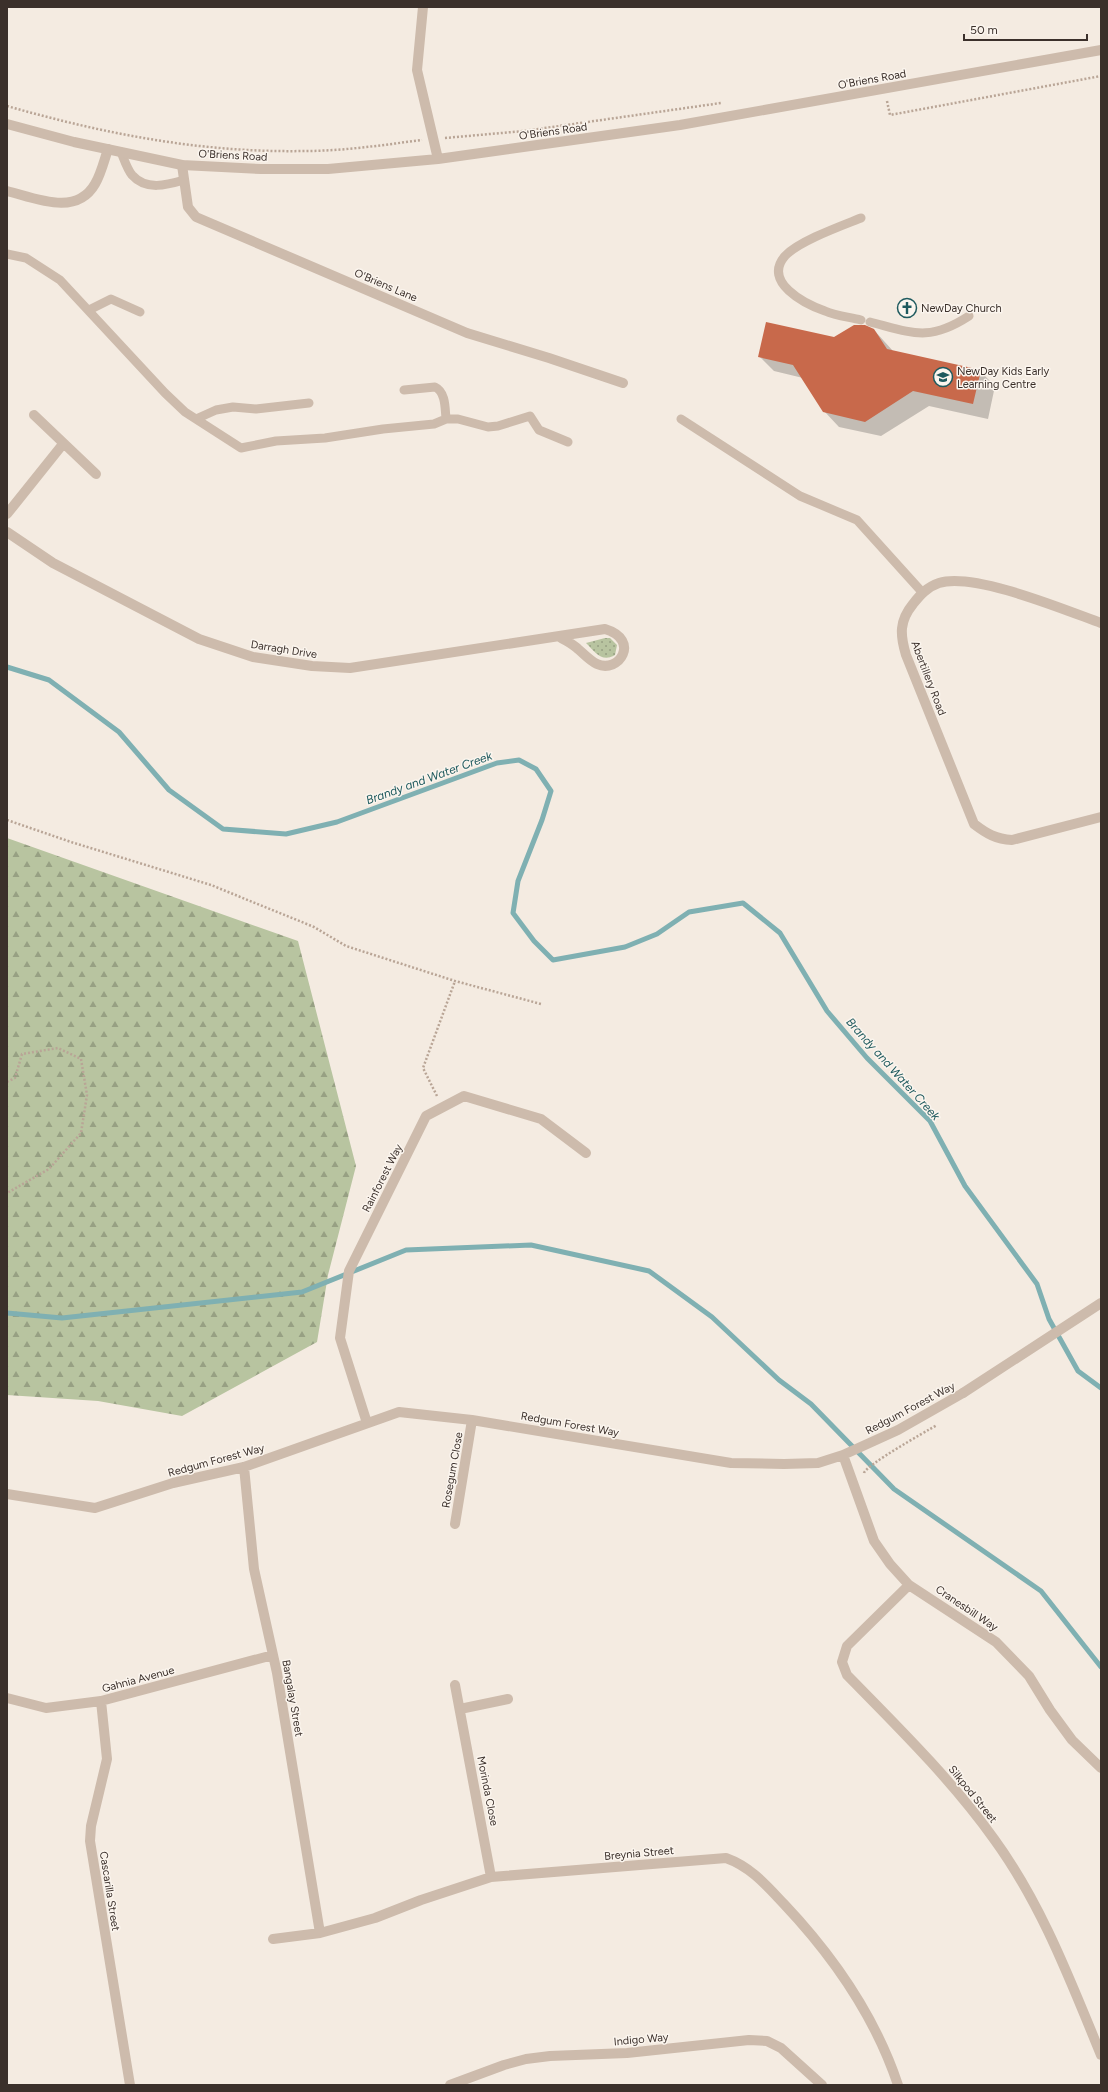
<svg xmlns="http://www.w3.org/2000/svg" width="1108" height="2092" viewBox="0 0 1108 2092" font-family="Figtree,sans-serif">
	<defs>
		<pattern id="forest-firs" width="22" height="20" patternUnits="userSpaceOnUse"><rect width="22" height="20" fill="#b8c4a0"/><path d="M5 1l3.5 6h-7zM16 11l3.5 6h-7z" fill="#97a083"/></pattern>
		<pattern id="park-dots" width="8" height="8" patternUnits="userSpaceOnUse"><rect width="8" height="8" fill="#b8c4a0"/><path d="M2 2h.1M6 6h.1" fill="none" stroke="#97a083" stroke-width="1.8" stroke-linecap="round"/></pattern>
	</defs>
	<rect width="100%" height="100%" fill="#f4ebe1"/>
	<path fill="url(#forest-firs)" d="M7,838l291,103 58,225 -28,109 -11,67 -135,74 -84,-15 -91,-6z"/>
	<path fill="url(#park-dots)" d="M605,638h5l7,7 -2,10c-13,8 -20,-3 -29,-12z"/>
	<path fill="#0003" d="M874,330l19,21 87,20 15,15 -7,33 -59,-13 -48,30 -42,-9 -15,-16 -21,-33 -29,-7 -15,-15z"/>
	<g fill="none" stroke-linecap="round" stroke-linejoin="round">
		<path stroke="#7fb0b2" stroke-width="5" d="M7,667l42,13 70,52 50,58 54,39 63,5 51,-12 160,-59 22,-3 17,9 15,22 -9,29 -24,61 -5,32 21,28 19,19 72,-13 32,-13 32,-22 54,-9 37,30 47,78 40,47 63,63 35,65 72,98 12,35 29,52 23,17
			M7,1313l55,5 240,-26 104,-42 125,-5 118,26 63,46 67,63 32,24 83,85 147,102 60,76"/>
	</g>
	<path fill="#c8694b" d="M766,322l68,15 20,-12h11l9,4 13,20 94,21 -8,34 -60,-13 -48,31 -42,-10 -30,-47 -35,-8z"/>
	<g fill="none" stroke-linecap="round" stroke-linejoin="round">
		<path stroke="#b9a596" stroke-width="2.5" stroke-dasharray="2 2" stroke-linecap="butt" d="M887,101l3,14 211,-39
			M7,106c98,28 195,47 298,45 39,0 78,-6 117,-11
			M445,138l79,-7 197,-28
			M7,820l64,22 140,43 103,42 32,19 109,35 86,23
			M7,1082l8,-4 7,-24 36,-6 23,11 6,36 -6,38 -32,36 -42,24
			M437,1096l-14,-28 32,-87
			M864,1473c2,-8 61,-41 73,-48"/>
		<path stroke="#cdbbac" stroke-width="9" d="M121,152c3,7 6,17 11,23 14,16 35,10 52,5
			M7,254l19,4 34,22 105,113 20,19 56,36 35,-7 49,-3 58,-9 51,-5 12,-5h12l30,8 10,-1 32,-10 9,14 29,12
			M89,310l22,-11 29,13
			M861,320c-12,-3 -25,-4 -36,-9 -20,-7 -63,-29 -40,-55 14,-15 56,-30 76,-38
			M870,322c43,11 59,20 99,-6
			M404,390l31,-3c11,5 10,22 11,32
			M196,419l20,-9 17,-3 23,2 53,-6
			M681,419l119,77 57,24 65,72"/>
		<path stroke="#cdbbac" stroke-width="10" d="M182,165l6,42 8,10 271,116 82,25 74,25
			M7,191c28,7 69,26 88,-7 6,-10 9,-23 13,-35
			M34,415l62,59
			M7,514l56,-70
			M7,532l46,31 146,76 54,18 59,9 38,2 255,-39c36,11 14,45 -8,35 -7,-3 -13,-10 -19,-15 -5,-5 -12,-8 -18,-12
			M1101,623c-36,-13 -127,-51 -162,-40 -12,4 -19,12 -26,21 -14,17 -13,31 -7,51l68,169c13,10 22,15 38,16l89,-23
			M367,1423l-27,-85 9,-67 77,-155 38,-20 77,23 45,34
			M843,1455l31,86 16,23 19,21 87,57 33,34 21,34 22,30 29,28
			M244,1467l10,102 23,104 43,260
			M7,1494l88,14 78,-25 71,-16 155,-55 73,8 259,43 53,1 34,-1 25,-8 55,-25 65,-37
			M455,1524l17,-104
			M909,1585l-62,61 -5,16 5,13c51,52 104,104 147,164 48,66 76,141 107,216
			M455,1685l36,192
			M7,1698l39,10 55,-7 172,-46
			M101,1701l6,58 -16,67 -1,15 40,244
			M460,1709l48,-10
			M273,1939l47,-6 55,-15 46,-18 70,-23 235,-19c25,9 40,27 58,46 50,53 91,112 114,181
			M450,2085l54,-20 22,-6 24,-3 77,-3 122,-13 18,1 14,7 41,37"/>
		<path stroke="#cdbbac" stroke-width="10" d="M423,7l-6,63 21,89
			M7,124l67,18 108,23 79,4h67l110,-10 242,-34 421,-75
			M963,1393l138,-90"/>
	</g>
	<defs>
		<symbol id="church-ring" viewBox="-11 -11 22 22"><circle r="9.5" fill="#fbf5ee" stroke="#1f5a5e" stroke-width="1.5"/><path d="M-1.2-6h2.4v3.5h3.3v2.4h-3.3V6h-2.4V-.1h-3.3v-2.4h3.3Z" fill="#1f5a5e"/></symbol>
		<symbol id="school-ring" viewBox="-11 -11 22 22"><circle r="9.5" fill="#fbf5ee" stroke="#1f5a5e" stroke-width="1.5"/><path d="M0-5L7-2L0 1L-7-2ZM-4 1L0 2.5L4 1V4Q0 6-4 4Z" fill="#1f5a5e"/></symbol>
	</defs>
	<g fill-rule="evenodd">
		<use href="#church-ring" x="896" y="297" width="22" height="22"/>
		<use href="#school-ring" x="932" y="366" width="22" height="22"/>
	</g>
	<g text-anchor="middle" stroke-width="3" stroke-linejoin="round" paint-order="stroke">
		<g font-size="11" fill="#3b302b" stroke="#fbf5ee">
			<text transform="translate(872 79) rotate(-10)" y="4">O'Briens Road</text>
			<text transform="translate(553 131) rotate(-8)" y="4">O'Briens Road</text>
			<text transform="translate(233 155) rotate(3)" y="4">O'Briens Road</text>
			<text transform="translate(386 285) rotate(23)" y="4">O'Briens Lane</text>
			<text transform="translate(284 649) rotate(9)" y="4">Darragh Drive</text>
			<text transform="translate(929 678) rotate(69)" y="4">Abertillery Road</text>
			<text transform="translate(382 1178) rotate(-63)" y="4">Rainforest Way</text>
			<text transform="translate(910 1408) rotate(-28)" y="4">Redgum Forest Way</text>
			<text transform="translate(570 1424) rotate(10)" y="4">Redgum Forest Way</text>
			<text transform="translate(216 1460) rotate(-15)" y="4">Redgum Forest Way</text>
			<text transform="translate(452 1470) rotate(-80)" y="4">Rosegum Close</text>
			<text transform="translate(967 1608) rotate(34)" y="4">Cranesbill Way</text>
			<text transform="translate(138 1679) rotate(-15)" y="4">Gahnia Avenue</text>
			<text transform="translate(293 1698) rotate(80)" y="4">Bangalay Street</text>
			<text transform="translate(488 1791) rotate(79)" y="4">Morinda Close</text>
			<text transform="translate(973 1794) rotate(51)" y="4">Silkpod Street</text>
			<text transform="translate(639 1853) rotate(-5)" y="4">Breynia Street</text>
			<text transform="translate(110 1891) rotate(81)" y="4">Cascarilla Street</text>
			<text transform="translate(641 2039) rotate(-5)" y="4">Indigo Way</text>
		</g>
		<g font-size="11" fill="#3b302b" stroke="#fbf5ee" text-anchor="start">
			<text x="921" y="312">NewDay Church</text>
			<text x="957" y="375">NewDay Kids Early<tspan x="957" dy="13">Learning Centre</tspan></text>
		</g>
		<g font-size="12" font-style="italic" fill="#1f5a5e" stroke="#fbf5ee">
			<text transform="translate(429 778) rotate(-20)" y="4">Brandy and Water Creek</text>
			<text transform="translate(893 1069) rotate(48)" y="4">Brandy and Water Creek</text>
		</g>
	</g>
	<rect width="1108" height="2092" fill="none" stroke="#3b302b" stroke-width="16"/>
	<path d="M964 34v6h123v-6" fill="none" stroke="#3b302b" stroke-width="2"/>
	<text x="970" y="34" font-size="12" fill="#3b302b" stroke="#fbf5ee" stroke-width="3" paint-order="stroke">50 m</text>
</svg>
